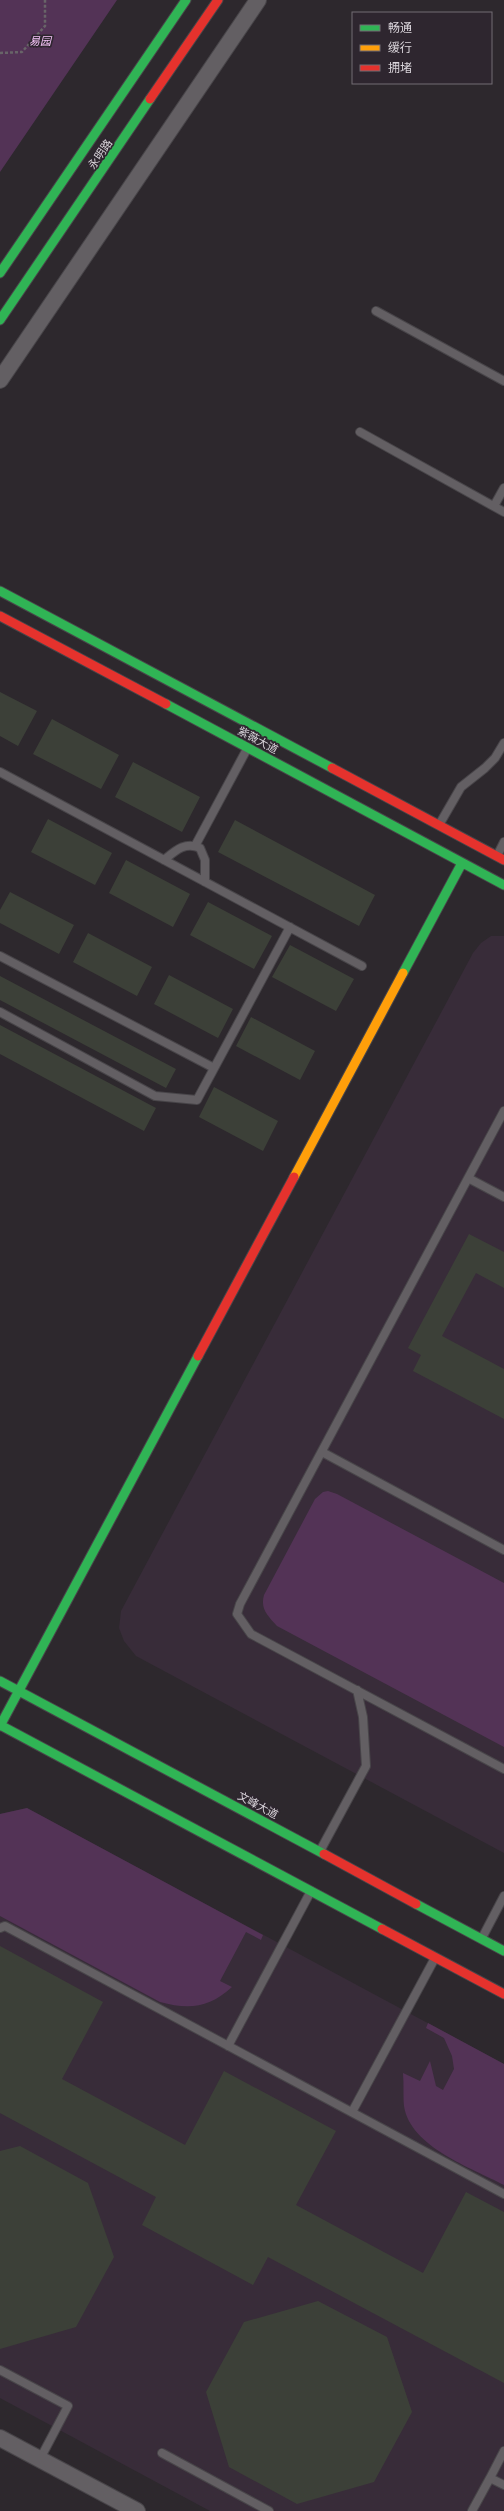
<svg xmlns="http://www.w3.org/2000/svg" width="504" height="2511" viewBox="0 0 504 2511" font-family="Georgia,'Noto Sans SC',serif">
	<rect width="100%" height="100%" fill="#2d282d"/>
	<path fill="#382c39" d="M491,936h13v917l-368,-197 -12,-15 -5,-13 2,-17 352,-658 8,-10z
		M27,1808l477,256v447h-294l-210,-113v-584z"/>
	<path fill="#533356" d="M0,0h117l-117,172z
		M328,1491l9,3 167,89v164l-227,-121c-9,-10 -17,-17 -13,-31l51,-96 8,-7z
		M27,1808l236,127 -2,5 -15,-8 -26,49 12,6c-23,21 -43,23 -72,15l-160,-86v-102z
		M428,2023l76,41v121c-32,-17 -94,-38 -100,-79 -1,-10 0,-22 -1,-33l17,8 10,-20 6,25 7,4 11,-21 -2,-13 -8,-18 -18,-10z"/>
	<path fill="#3c4038" d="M0,692l37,19 -19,35 -18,-10z
		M52,719l67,36 -18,34 -68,-35z
		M133,762l67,35 -18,35 -67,-35z
		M48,819l64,34 -17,32 -64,-33z
		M235,820l140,75 -16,31 -141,-74z
		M126,860l64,34 -17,33 -64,-34z
		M10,892l64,33 -15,29 -59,-31v-13z
		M208,902l64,34 -18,33 -64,-34z
		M88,933l64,34 -15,29 -64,-34z
		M290,945l64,34 -18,32 -64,-34z
		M169,975l64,34 -15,29 -64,-34z
		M0,976l176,93 -10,19 -166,-88z
		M251,1017l64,34 -15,29 -64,-34z
		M0,1025l156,83 -12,23 -144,-77z
		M214,1087l64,34 -15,30 -64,-34z
		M469,1234l35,18v36l-28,-15 -34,63 62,33v50l-91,-48 8,-16 -13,-7z
		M0,1946l103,56 -41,77 123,66 39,-74 112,60 -40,74 127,68 43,-81 38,20v171l-236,-126 -15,28 -111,-60 14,-28 -156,-84z
		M20,2146l68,37 26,74 -38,70 -76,22v-198z
		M318,2301l69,36 25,75 -38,70 -77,22 -68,-37 -23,-75 38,-70z"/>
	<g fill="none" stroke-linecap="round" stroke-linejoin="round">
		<defs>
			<path id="lane" d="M376,311l128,70
				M360,432l144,80
				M494,506l10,-18
				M0,772l362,194
				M439,825l22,-38 24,-19 10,-10 9,-15
				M195,846l52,-97
				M497,856l7,-14
				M164,860c11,-9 21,-19 36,-12l5,12v22
				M0,956l214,112
				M0,1012l155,84 42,4 93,-173
				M504,1111l-264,493 -3,10 14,20 253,135
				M468,1178l36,19
				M322,1452l182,98
				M320,1851l46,-85 -3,-49 -6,-27
				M0,1928l5,-2 499,268
				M482,1938l22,-42
				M228,2046l83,-155
				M352,2112l83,-154
				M0,2370l68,36 -28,53
				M162,2453l107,58
				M490,2478l14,-27
				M472,2511l18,-33 14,7"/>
			<path id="street" d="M0,380l258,-380
				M0,2438l137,73"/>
			<path id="fast" d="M0,273l186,-273
				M0,320l150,-221
				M0,591l332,177
				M166,704l338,181
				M403,973l59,-110
				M0,1681l324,173
				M0,1725l382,204
				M0,1726l198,-370
				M416,1904l88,47"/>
			<path id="slow" d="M294,1177l109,-204"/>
			<path id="jam" d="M150,99l68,-99
				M0,616l166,88
				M332,768l172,92
				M198,1356l96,-179
				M324,1854l92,50
				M382,1929l122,65"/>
		</defs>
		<use href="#lane" stroke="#484549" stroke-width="10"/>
		<use href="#street" stroke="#484549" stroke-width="18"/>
		<use href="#fast" stroke="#484549" stroke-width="11"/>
		<use href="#slow" stroke="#484549" stroke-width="11"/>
		<use href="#jam" stroke="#484549" stroke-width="11"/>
		<path stroke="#686468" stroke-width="2.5" stroke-dasharray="3 2" stroke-linecap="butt" d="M0,53l22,-1 23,-26v-26"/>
		<use href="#lane" stroke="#635f63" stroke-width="8"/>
		<use href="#street" stroke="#635f63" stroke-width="16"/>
		<use href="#fast" stroke="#30b455" stroke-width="9"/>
		<use href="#slow" stroke="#ff9f0a" stroke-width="9"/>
		<use href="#jam" stroke="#e5322d" stroke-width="9"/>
	</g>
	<g text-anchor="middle" stroke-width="3.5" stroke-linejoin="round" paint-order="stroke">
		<g font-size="11" font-style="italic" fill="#f4c2f7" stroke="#2e262f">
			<text x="40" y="45">易园</text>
		</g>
		<g font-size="11" fill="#dbd6dc" stroke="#2e262f">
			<text transform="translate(100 154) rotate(-56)" y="4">永明路</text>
			<text transform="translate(258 740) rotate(28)" y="4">紫薇大道</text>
			<text transform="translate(258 1805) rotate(28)" y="4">文峰大道</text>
		</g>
	</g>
	<rect x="352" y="12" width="140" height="72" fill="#2e262f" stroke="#736c74"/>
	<rect x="360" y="25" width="20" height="6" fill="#30b455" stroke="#736c74"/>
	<text x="388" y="32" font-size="12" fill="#dbd6dc">畅通</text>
	<rect x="360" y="45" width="20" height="6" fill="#ff9f0a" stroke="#736c74"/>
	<text x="388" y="52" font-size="12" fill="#dbd6dc">缓行</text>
	<rect x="360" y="65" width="20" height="6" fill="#e5322d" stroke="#736c74"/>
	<text x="388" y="72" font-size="12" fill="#dbd6dc">拥堵</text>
</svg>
